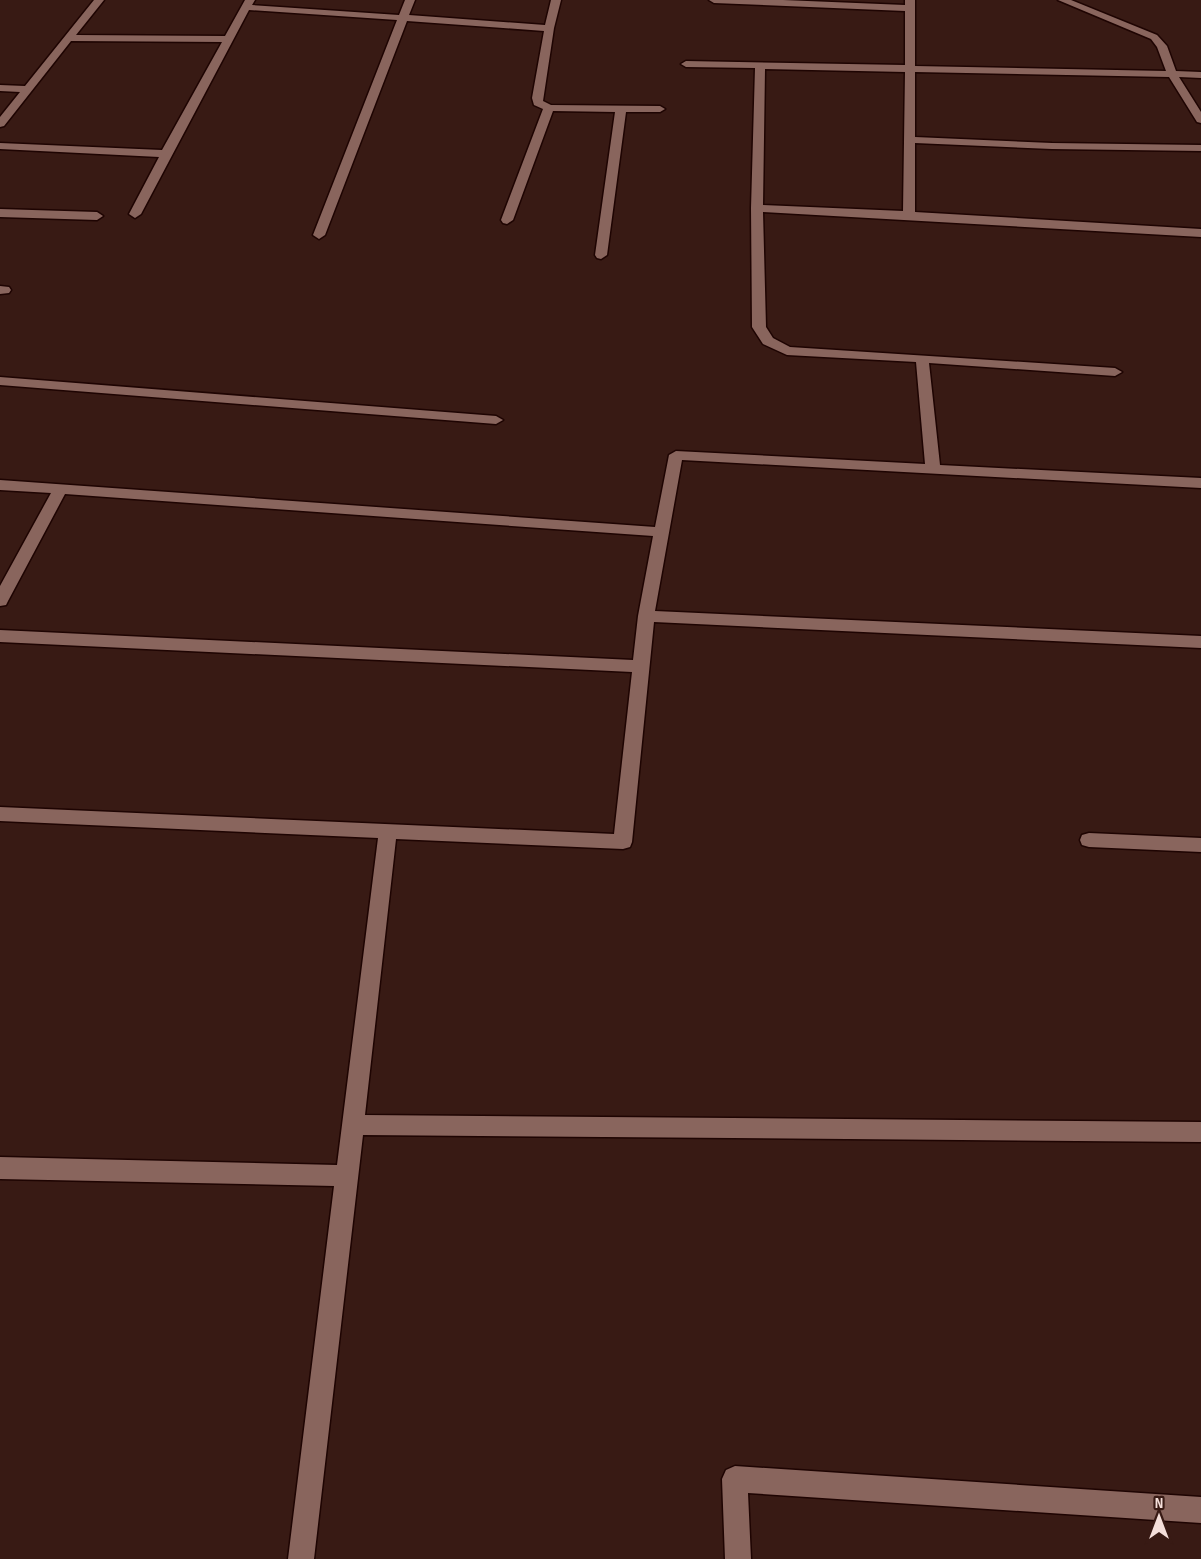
<svg xmlns="http://www.w3.org/2000/svg" width="1201" height="1559" viewBox="0 0 1201 1559" font-family="'Sofia Sans Condensed',sans-serif">
	<rect width="100%" height="100%" fill="#381a14"/>
	<g fill="none" stroke-linecap="round" stroke-linejoin="round">
		<defs>
			<path id="minor" d="M94,0h10l-28,35 149,1 20,-36h10l-3,5 147,10 6,-15h10l-6,15 136,10 6,-25h10l-7,28 -11,73 8,4 109,1 5,3 -5,3h-34l-19,143 -6,4 -4,-1 -2,-3 20,-143 -62,-1 -40,109 -6,4 -4,-1 -2,-3 42,-111 -9,-4 -2,-7 12,-67 -137,-10 -82,214 -6,4 -6,-4 84,-215 -148,-10 -108,204 -6,4 -6,-4 30,-57 -159,-8v-6l162,7 60,-108 -151,-1 -67,85 -4,1v-10l20,-25 -20,-1v-6l25,1z
				M709,0h74l122,5v-5h10v66l251,5 -9,-24 -6,-8 -93,-39h13l86,35 10,11 9,25 25,1v6l-22,-1 22,35v11l-4,-1 -28,-45 -254,-5v65l137,6 149,2v6l-149,-2 -137,-6v69l286,17v8l-438,-25 3,115 7,11 17,9 325,21 7,4 -7,4 -186,-13 11,102 261,13v10l-519,-28 -27,151 546,25v12l-547,-26 -22,220 -2,5 -7,2 -227,-10 -31,276 836,7v20l-838,-7 -49,424h-26l46,-373 -334,-7v-22l337,8 41,-327 -378,-17v-14l614,27 18,-162 -632,-30v-12l633,30 5,-44 15,-80 -588,-42 -57,107 -2,4 -6,1v-20l51,-93 -51,-3v-10l655,47 14,-72 7,-4 249,13 -9,-102 -129,-7 -24,-11 -11,-17 -1,-119 4,-140 -69,-1 -5,-3 5,-3 219,4v-54l-191,-8zM765,69l140,3 -2,139 -140,-6z
				M0,209l97,3 6,4 -6,4 -97,-3z
				M0,286l9,1 2,3 -2,3 -9,1z
				M0,377l496,39 7,4 -7,4 -496,-39z
				M1089,833l112,5v14l-112,-5 -7,-2 -2,-5 2,-5z
				M735,1466l466,31v26l-453,-30 3,66h-26l-3,-80 4,-9z"/>
		</defs>
		<use href="#minor" stroke="#1e0402" stroke-width="3"/>
		<use href="#minor" fill="#89655d" fill-rule="evenodd"/>
	</g>
	<g transform="translate(1159 1517)" stroke="#381a14" stroke-width="4.5" paint-order="stroke">
	<path d="M0-4.5L10 22L0 15L-10 22Z" fill="#f4dfda"/>
	<text y="-9" font-size="16" font-weight="bold" text-anchor="middle" fill="#f4dfda">N</text>
	</g>
</svg>
